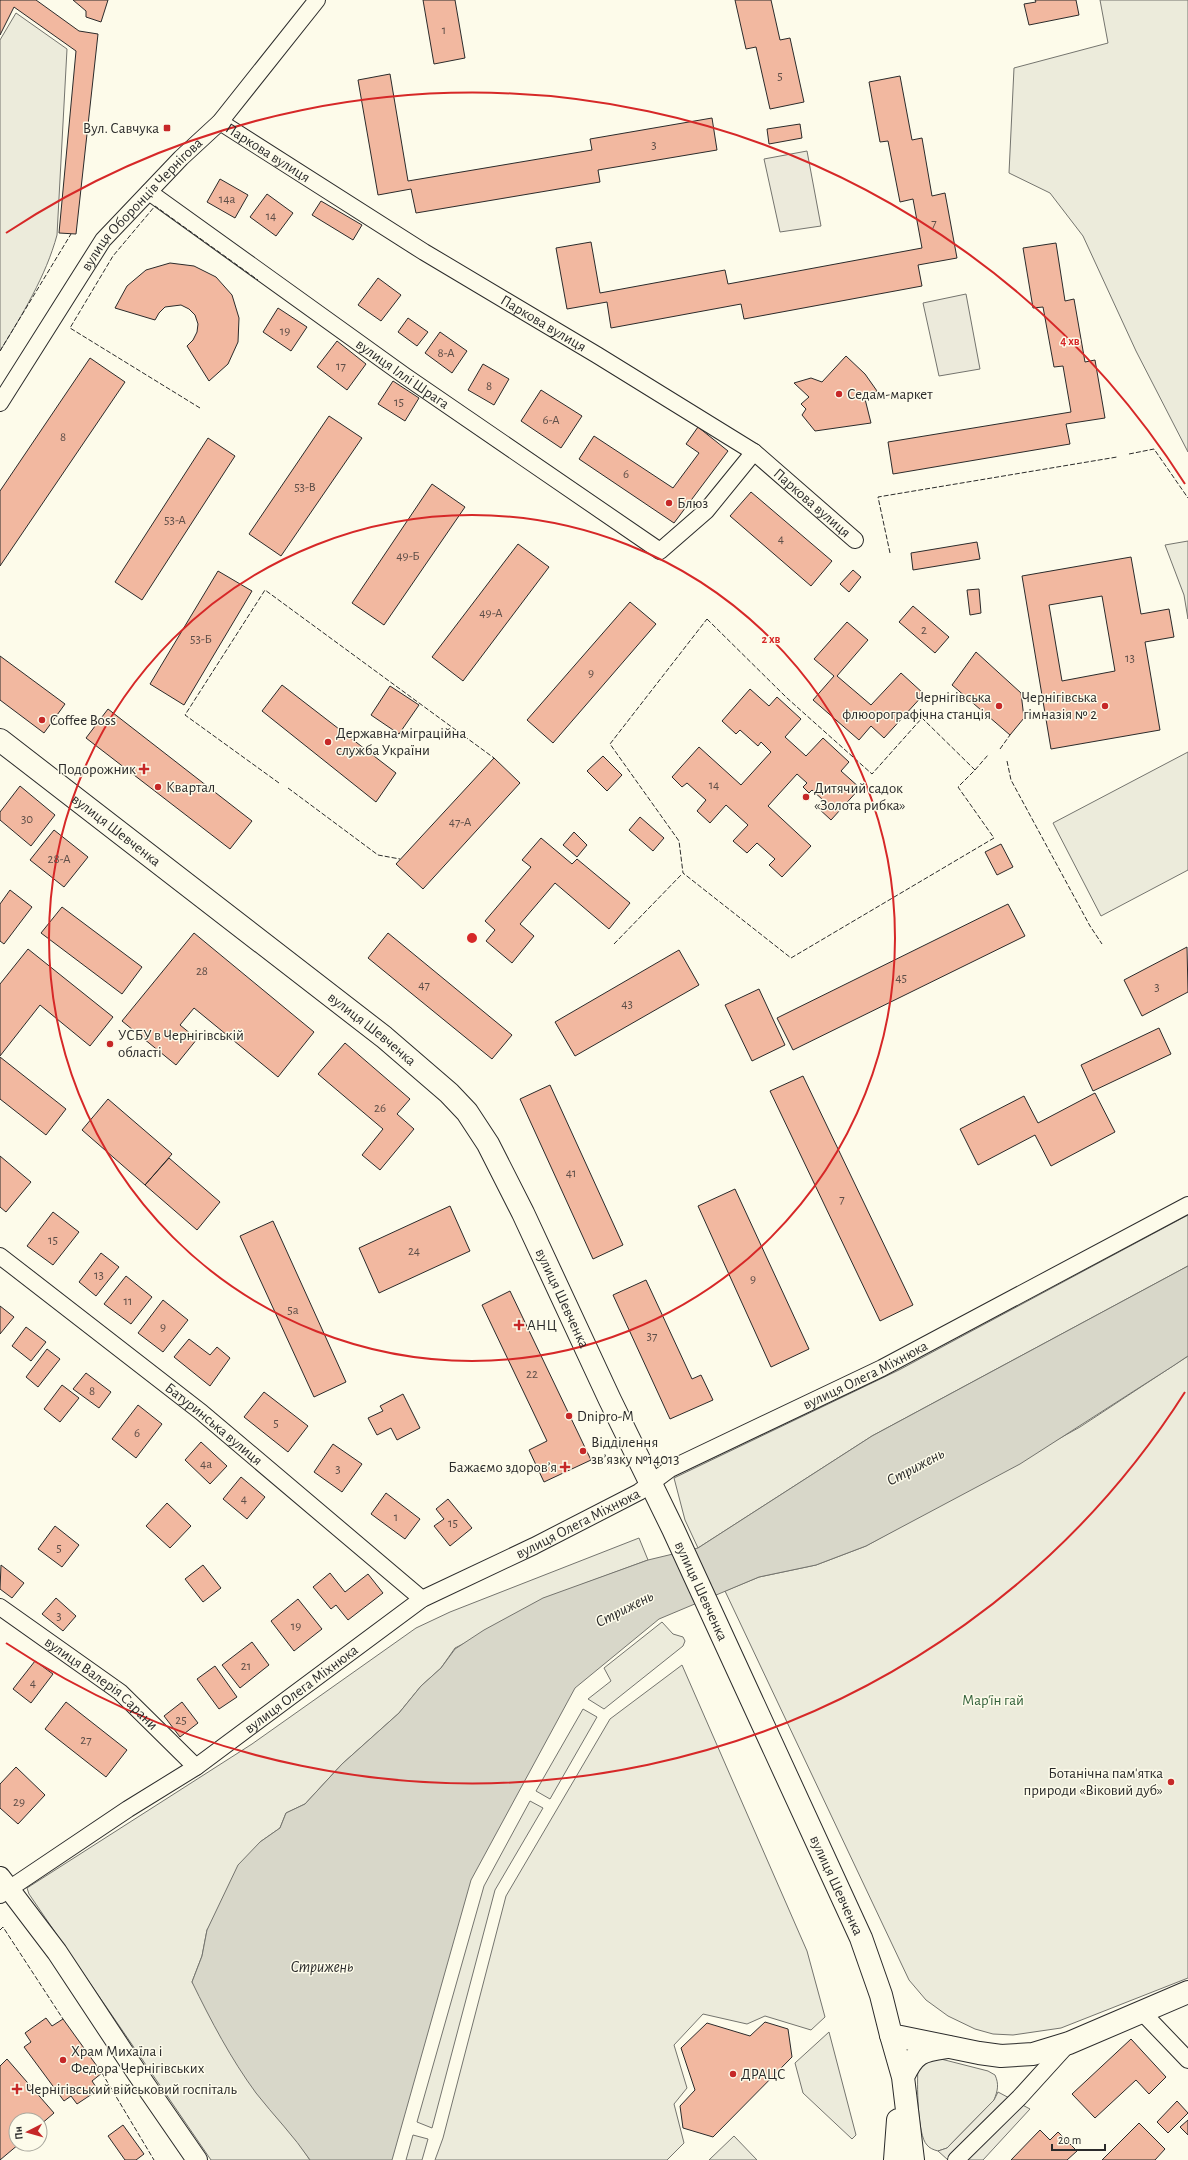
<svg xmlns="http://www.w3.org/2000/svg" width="1188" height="2160" viewBox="0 0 1188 2160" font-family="'Alegreya Sans',sans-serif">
	<rect width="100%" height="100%" fill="#fdfbea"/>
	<path fill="#ecebdb" stroke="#74746e" d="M1100,0h88v452l-52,-101 -53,-115 -33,-43 -41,-20 5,-105 94,-25z
		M16,13l51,36 -10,186c-11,41 -35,80 -57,116v-311z
		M1188,541v78l-4,-24 -19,-50z
		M1188,752v118l-87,46 -48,-93z
		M1188,1215v51l-316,170 -174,112 -13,-28 -11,-42 225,-108z
		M1188,1356v622l-127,50 -48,7 -20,-1 -18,-5 -27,-13 -22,-16 -17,-20 -184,-389 34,-14 57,-12 50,-19 214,-119z
		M639,1538l9,22 -65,24 -128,64 -14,20 -20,18 -22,27 -57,51 -37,40 -19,9 -6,15 -20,14 -53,88 -5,26 -10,26 118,178h-99l-182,-266 -2,-6 225,-144 164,-116 34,-16z
		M662,1622l11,12 10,3 2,4 -2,5 -79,63 -16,-10 23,-18 -7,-13z
		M682,1665l125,286 18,66 -14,13 -46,-14 -18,8 -44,-10 -29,31 13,43 -13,16 10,39 -17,17h-232l8,-22 63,-242 104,-177z
		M583,1709l14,8 -47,82 -14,-8z
		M530,1801l13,7 -48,82 -63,238 -15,-6 67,-236z
		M829,2032l27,103 -4,4 -49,-46 -8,-30z
		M937,2058l51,13 7,4c4,9 3,15 -1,25l-47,48 -9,3c-4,-1 -9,-3 -11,-6 -10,-10 -10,-63 -9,-78l7,-5z
		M413,2135l15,4 -6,21h-16z
		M734,2136l23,24h-48z"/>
	<path fill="#eceadb" stroke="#74746e" d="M807,151l14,75 -41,6 -16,-73z
		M966,294l14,75 -41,7 -16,-73z
		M998,2092l32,17 -47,51h-35l-10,-9 9,-3 47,-48z"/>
	<path fill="#d8d7c9" stroke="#74746e" d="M1188,1266v90l-15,10 -153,98 -154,82 -50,19 -57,12 -100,42 -84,69 -104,192 -79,280h-82c-16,-24 -36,-44 -54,-67 -25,-34 -45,-72 -64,-111l10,-26 5,-26 31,-65 22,-23 20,-14 6,-15 19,-9 37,-40 57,-51 22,-27 20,-18 14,-19 29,-19 59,-32 105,-38 50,-12 174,-112z"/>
	<path fill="#f2b8a0" stroke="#2b2b2b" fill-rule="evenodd" d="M0,0h36l43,31 19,3 -22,200 -17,-1 17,-182 -62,-44 -14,28z
		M73,0h35l-7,22 -15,-5v-6z
		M423,0h32l10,58 -31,6z
		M735,0h36l9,40 10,-2 14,64 -34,7 -14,-62 -10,2z
		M1035,0h41l3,15 -50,10 -5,-21 12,-2z
		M390,74l18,107 184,-31 -2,-11 122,-21 5,32 -119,20 2,12 -184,31 -5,-24 -33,6 -20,-115z
		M900,76l12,64 10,-2 10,58 13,-3 12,65 -39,7 4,21 -178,33 -3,-15 -130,24 -4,-26 -40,7 -11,-61 35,-6 9,51 125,-23 3,14 194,-36 -9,-49 -13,3 -12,-61 -8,1 -11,-60z
		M800,124l2,14 -33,6 -2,-15z
		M220,179l28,16 -13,23 -28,-16z
		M267,194l26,19 -17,23 -26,-19z
		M321,201l41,24 -9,15 -41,-25z
		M1056,243l9,58 9,-2 11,63 10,-2 10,58 -39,6 4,20 -177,30 -5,-32 183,-30 -8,-46 -9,1 -11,-60 -10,1 -10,-60z
		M170,263l24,3 22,11 16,18 7,23 -1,24 -10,22 -19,17 -22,-35 6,-6 4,-8 1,-8 -3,-9 -6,-6 -8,-4 -16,2 -6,6 -4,7 -40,-12 12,-22 19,-16z
		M378,278l23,17 -20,26 -23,-16z
		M278,308l29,19 -16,24 -28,-19z
		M408,318l20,14 -11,14 -19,-14z
		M440,332l27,19 -15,22 -27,-20z
		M337,341l29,23 -19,26 -30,-23z
		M846,356l19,18 12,17 -12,8 6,24 -56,8 -13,-16 4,-6 -5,-5 8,-7 -15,-14 17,-5 11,4z
		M90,358l35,24 -125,184v-75z
		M483,364l26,15 -15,26 -26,-15z
		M393,381l26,17 -14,23 -27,-17z
		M541,390l41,26 -21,32 -40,-27z
		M329,416l33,22 -81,118 -32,-22z
		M698,427l30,24 -54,72 -95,-64 15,-23 79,52 26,-35 -13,-9z
		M208,438l27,18 -93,144 -27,-18z
		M432,484l33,23 -81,118 -32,-22z
		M751,492l81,69 -21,25 -81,-70z
		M977,542l3,17 -67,11 -2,-17z
		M518,544l31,23 -86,114 -31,-24z
		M1131,557l10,57 28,-5 5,28 -29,5 15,88 -109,19 -29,-173zM1102,596l13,75 -53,10 -13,-76z
		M853,570l8,7 -12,15 -9,-8z
		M218,571l34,20 -68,114 -34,-21z
		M979,589l2,24 -11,2 -3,-25z
		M630,602l26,22 -103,119 -26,-23z
		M913,606l36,31 -14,16 -36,-31z
		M847,622l21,18 -31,36 34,29 30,-32 23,21 -40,44 -13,-12 -12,14 -46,-40 21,-24 -20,-17z
		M976,652l45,41 3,25 -14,17 -58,-50z
		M0,656l65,48 -21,29 -44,-33z
		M282,685l114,88 -20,29 -114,-91z
		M390,686l29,19 -20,29 -28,-19z
		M750,689l19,17 8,-9 24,22 -16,18 21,19 17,-18 26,24 -8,9 19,17 -29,32 -14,-13 6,-7 -11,-10 -3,3 -6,-6 4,-4 -10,-9 -29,32 43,40 -29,31 -13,-12 6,-6 -18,-16 -10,10 -14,-12 15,-16 -22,-20 -16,18 -13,-12 9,-11 -19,-17 -5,4 -10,-10 27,-30 42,38 30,-33 -10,-10 -3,4 -18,-16 -4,4 -14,-13z
		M108,709l144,112 -22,28 -144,-111z
		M603,756l19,19 -15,16 -20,-20z
		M494,758l26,25 -97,106 -27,-25z
		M20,786l35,29 -24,31 -31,-26v-8z
		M640,817l24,21 -11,13 -24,-21z
		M54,830l34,27 -24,30 -34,-27z
		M574,832l13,13 -10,12 -14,-12z
		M541,838l31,26 5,-5 53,44 -21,26 -54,-46 -35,41 14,12 -22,27 -26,-22 9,-11 -10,-9 46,-54 -9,-7z
		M1001,844l12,23 -16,8 -12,-23z
		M10,890l22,17 -28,37 -4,-3v-37z
		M1008,904l17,32 -232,114 -16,-32z
		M62,907l80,60 -20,27 -81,-61z
		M194,933l120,99 -36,45 -84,-69 -14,17 17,14 -21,26 -54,-44z
		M388,933l124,102 -20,24 -124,-101z
		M1187,947l1,45 -46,24 -18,-36z
		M28,949l85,68 -23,29 -50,-41 -40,51v-72z
		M679,950l20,35 -124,71 -20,-34z
		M759,989l26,56 -33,16 -27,-56z
		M1159,1028l12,26 -78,37 -12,-26z
		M345,1043l65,56 -13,15 17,15 -34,41 -18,-15 21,-26 -65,-55z
		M0,1057l66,52 -20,26 -46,-36z
		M803,1076l110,229 -33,16 -110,-230z
		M550,1085l73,160 -30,14 -73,-160z
		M1095,1093l20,39 -64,34 -16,-31 -57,30 -18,-36 64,-33 14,27z
		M108,1099l64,55 -27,31 -63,-55z
		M0,1156l31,26 -25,30 -6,-5z
		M169,1158l51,44 -23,28 -52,-45z
		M735,1189l74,160 -38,18 -73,-161z
		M450,1206l20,45 -91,42 -20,-45z
		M53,1212l26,20 -26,33 -26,-19z
		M273,1221l73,161 -32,15 -74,-161z
		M101,1253l18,14 -23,29 -17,-14z
		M126,1276l26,21 -21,27 -27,-20z
		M646,1280l46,99 9,-4 12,25 -43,19 -57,-124z
		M510,1291l81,169 -47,22 -15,-32 18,-9 -65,-136z
		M163,1300l25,20 -25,32 -25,-19z
		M0,1306l14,11 -14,17z
		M26,1327l20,15 -15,19 -19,-15z
		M189,1339l21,16 7,-8 13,11 -20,28 -36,-29z
		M47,1349l13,10 -22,28 -12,-10z
		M86,1373l25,19 -12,16 -26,-19z
		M62,1385l17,13 -19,24 -16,-13z
		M264,1392l44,34 -20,26 -44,-35z
		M403,1394l17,34 -23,12 -6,-12 -14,7 -9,-17 15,-7 -3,-5z
		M138,1405l24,19 -26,34 -24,-19z
		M201,1442l26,24 -17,18 -25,-24z
		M333,1444l29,20 -20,28 -28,-20z
		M241,1477l24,20 -18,22 -24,-20z
		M386,1493l34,26 -15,20 -34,-25z
		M448,1499l24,29 -22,18 -16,-20 10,-7 -8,-10z
		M167,1503l24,23 -21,22 -24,-22z
		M55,1526l24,19 -17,22 -24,-18z
		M1,1565l23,18 -12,15 -12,-9z
		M203,1565l18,23 -18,14 -18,-23z
		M330,1573l15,19 23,-18 15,19 -35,27 -12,-15 -5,4 -18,-22z
		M56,1598l20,18 -13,15 -21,-17z
		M298,1599l24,30 -28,22 -23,-30z
		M252,1642l17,23 -29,23 -18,-23z
		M35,1661l18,13 -22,29 -18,-14z
		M215,1666l22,31 -18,12 -22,-30z
		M66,1702l61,48 -21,27 -61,-48z
		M182,1702l16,21 -18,14 -16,-21z
		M16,1767l29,28 -27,29 -18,-16v-24z
		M46,2018l6,8 11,-7 39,54 -10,8 6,9 -21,14 -6,-8 -7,5 -40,-54 7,-5 -6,-9z
		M765,2022l23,7 4,28 -79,80 -30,-9 -3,-22 15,-16 -14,-42 26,-25 43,13z
		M1131,2039l35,38 -17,17 -13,-14 -41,38 -23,-24z
		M7,2059l47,54 -14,12v-5h-24v24h3l-19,16v-94z
		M1177,2101l11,12 -20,20 -11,-11z
		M1188,2120v15l-8,-8z
		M1139,2123l26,26 -10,11h-53z
		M123,2125l21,29 -8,6h-11l-17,-24z
		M1040,2130l10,10 8,-8 19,19 -10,9h-56z"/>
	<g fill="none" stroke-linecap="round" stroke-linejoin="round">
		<defs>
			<g id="minor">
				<path id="s1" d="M220,122l204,130 173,103 157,97 101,88"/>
				<path id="s2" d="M149,192l256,184 255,175 46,-40 48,-59"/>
				<path id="s3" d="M0,403l103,-163 78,-82 39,-36 97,-122"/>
				<path id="s4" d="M0,1256l201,156 221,187"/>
				<path id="s5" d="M0,1607l120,85 76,75"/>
				<path id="s6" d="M0,1895l128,-86 68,-42 226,-168 112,-53 105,-54 31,-23 212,-101 306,-163"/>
				<path d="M1141,2011l47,49"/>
				<path d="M956,2160l63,-62 50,-55"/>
			</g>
			<path id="tertiary" d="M0,1877l57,75 80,121 60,87"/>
			<path id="secondary" d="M891,2035l12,42 10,83
				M903,2077c12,-26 19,-26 45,-30
				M895,2160l3,-40"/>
			<g id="primary">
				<path id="s7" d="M0,740l384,297 65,56 18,19 21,32 35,69 87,187 63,129 188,409 20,57 10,40 88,18 22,3 32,-2 36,-11 119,-51"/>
			</g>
		</defs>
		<use href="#minor" stroke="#2b2b2b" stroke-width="18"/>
		<use href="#tertiary" stroke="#2b2b2b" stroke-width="22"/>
		<use href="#secondary" stroke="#2b2b2b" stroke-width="24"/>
		<use href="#primary" stroke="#2b2b2b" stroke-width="24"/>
		<use href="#minor" stroke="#fdfbea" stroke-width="16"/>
		<use href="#tertiary" stroke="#fdfbea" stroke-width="20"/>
		<use href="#secondary" stroke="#fdfbea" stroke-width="22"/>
		<use href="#primary" stroke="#fdfbea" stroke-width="22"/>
		<path stroke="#2b2b2b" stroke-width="1" stroke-dasharray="5 2" stroke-linecap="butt" d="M0,351l71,-117
			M200,408l-130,-80 43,-72 42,-50 103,74
			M1129,454l25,-5 34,49
			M890,553l-12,-56 239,-40
			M707,619l80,79 85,76 50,-56 53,52 -17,17 36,51 -203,120 -108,-85 -4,-32 -69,-97z
			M1000,749l10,-14
			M1007,761l4,19 79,146 12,18
			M975,770l13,-15
			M279,783l-94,-68 80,-125 229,168
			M288,788l90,67 22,4
			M614,944l68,-70
			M0,1930l3,-3 60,92
			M102,2073l52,87"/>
	</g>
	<g fill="none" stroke="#d62828" stroke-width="2">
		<circle cx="472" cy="938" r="423"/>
		<path d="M1185 1392A845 845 0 0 1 6 1643M6 233A845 845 0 0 1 1185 484"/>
	</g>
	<g fill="#c62828" stroke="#fdfbea" stroke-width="1.5">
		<rect x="163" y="124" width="8" height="8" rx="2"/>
		<circle cx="839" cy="394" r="4"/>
		<circle cx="669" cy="503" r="4"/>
		<circle cx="999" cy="706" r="4"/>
		<circle cx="1105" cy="706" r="4"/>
		<circle cx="42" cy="720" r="4"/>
		<circle cx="328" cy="742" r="4"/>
		<path d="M142 763h4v4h4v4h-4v4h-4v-4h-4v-4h4z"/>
		<circle cx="158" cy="787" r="4"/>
		<circle cx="806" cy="797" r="4"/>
		<circle cx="110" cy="1044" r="4"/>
		<path d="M517 1319h4v4h4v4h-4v4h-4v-4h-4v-4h4z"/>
		<circle cx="569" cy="1416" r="4"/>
		<circle cx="583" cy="1451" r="4"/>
		<path d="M563 1461h4v4h4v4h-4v4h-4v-4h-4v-4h4z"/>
		<circle cx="1171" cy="1782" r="4"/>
		<circle cx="63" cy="2060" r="4"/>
		<circle cx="733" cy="2074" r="4"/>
		<path d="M15 2083h4v4h4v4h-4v4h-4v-4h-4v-4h4z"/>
	</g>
	<g text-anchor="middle" stroke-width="3" stroke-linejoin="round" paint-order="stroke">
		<g font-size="13" fill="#5d4e48">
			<text x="444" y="34">1</text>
			<text x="780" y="80">5</text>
			<text x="654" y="149">3</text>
			<text x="227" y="203">14а</text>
			<text x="271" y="220">14</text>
			<text x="934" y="227">7</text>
			<text x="285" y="335">19</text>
			<text x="446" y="357">8-А</text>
			<text x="341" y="370">17</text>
			<text x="489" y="390">8</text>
			<text x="399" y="406">15</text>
			<text x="551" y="424">6-А</text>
			<text x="63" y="441">8</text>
			<text x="626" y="478">6</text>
			<text x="305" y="491">53-В</text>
			<text x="175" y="524">53-А</text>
			<text x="781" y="543">4</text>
			<text x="408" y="560">49-Б</text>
			<text x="491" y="617">49-А</text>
			<text x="924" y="634">2</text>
			<text x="201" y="643">53-Б</text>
			<text x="1130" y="662">13</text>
			<text x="591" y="677">9</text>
			<text x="714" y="789">14</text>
			<text x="27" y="823">30</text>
			<text x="460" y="826">47-А</text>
			<text x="59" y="863">28-А</text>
			<text x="202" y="975">28</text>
			<text x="901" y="982">45</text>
			<text x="424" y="989">47</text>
			<text x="1157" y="991">3</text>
			<text x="627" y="1008">43</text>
			<text x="380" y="1112">26</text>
			<text x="571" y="1177">41</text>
			<text x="842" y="1203">7</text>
			<text x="53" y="1244">15</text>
			<text x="414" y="1255">24</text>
			<text x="99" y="1279">13</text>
			<text x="753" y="1283">9</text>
			<text x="128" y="1305">11</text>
			<text x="293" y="1314">5а</text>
			<text x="163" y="1331">9</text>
			<text x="652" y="1340">37</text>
			<text x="532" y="1378">22</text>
			<text x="92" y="1395">8</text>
			<text x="276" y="1427">5</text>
			<text x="137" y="1437">6</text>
			<text x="206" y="1468">4а</text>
			<text x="338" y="1473">3</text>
			<text x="244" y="1503">4</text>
			<text x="396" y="1521">1</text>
			<text x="453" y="1527">15</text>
			<text x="59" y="1552">5</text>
			<text x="59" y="1620">3</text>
			<text x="296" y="1630">19</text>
			<text x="246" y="1670">21</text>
			<text x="33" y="1687">4</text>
			<text x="181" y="1724">25</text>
			<text x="86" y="1744">27</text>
			<text x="19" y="1806">29</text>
		</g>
		<g font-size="15" fill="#2b2b2b" stroke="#fdfbea" text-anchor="start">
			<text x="159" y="133" text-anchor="end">Вул. Савчука</text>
			<text x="847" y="399">Седам-маркет</text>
			<text x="677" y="508">Блюз</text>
			<text x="991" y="702" text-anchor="end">Чернігівська<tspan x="991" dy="17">флюорографічна станція</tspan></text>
			<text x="1097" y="702" text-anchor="end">Чернігівська<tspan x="1097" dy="17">гімназія № 2</tspan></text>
			<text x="50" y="725">Coffee Boss</text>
			<text x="336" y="738">Державна міграційна<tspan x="336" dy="17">служба України</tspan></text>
			<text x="136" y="774" text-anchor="end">Подорожник</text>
			<text x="166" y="792">Квартал</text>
			<text x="814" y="793">Дитячий садок<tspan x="814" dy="17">«Золота рибка»</tspan></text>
			<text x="118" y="1040">УСБУ в Чернігівській<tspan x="118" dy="17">області</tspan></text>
			<text x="527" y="1330">АНЦ</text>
			<text x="577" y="1421">Dnipro-M</text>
			<text x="591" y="1447">Відділення<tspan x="591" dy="17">зв’язку №14013</tspan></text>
			<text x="557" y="1472" text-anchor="end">Бажаємо здоров’я</text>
			<text x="1163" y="1778" text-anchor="end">Ботанічна пам'ятка<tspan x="1163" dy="17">природи «Віковий дуб»</tspan></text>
			<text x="71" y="2056">Храм Михаїла і<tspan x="71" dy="17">Федора Чернігівських</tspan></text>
			<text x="741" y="2079">ДРАЦС</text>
			<text x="26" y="2094">Чернігівський військовий госпіталь</text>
		</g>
		<g font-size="15" fill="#2b2b2b" stroke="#fdfbea">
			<text dy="5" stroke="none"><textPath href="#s1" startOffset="57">Паркова вулиця</textPath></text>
			<text dy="5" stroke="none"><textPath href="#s3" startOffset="245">вулиця Оборонців Чернігова</textPath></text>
			<text dy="5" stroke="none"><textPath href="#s1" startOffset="381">Паркова вулиця</textPath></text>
			<text dy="5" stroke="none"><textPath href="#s2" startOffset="312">вулиця Іллі Шрага</textPath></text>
			<text dy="5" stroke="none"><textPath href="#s1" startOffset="705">Паркова вулиця</textPath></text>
			<text dy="5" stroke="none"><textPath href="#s7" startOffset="147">вулиця Шевченка</textPath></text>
			<text dy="5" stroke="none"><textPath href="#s7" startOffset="471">вулиця Шевченка</textPath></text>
			<text dy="5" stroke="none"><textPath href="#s7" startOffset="807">вулиця Шевченка</textPath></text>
			<text dy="5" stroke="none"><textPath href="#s6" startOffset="1013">вулиця Олега Міхнюка</textPath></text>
			<text dy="5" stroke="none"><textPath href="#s4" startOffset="272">Батуринська вулиця</textPath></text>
			<text dy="5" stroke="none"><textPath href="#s6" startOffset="689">вулиця Олега Міхнюка</textPath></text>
			<text dy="5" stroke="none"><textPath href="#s7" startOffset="1131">вулиця Шевченка</textPath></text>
			<text dy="5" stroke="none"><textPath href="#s5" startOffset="127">вулиця Валерія Сарани</textPath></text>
			<text dy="5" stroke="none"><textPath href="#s6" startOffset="365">вулиця Олега Міхнюка</textPath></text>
			<text dy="5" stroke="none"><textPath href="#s7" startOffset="1455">вулиця Шевченка</textPath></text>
		</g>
		<g font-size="15" fill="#34623c" stroke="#fdfbea">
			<text x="993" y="1705">Мар'їн гай</text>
		</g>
		<g font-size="16" font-style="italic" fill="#2b2b2b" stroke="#fdfbea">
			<text transform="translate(915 1466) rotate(-28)" y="6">Стрижень</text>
			<text transform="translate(624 1608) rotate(-27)" y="6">Стрижень</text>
			<text x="322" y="1972">Стрижень</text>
		</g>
	</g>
	<circle cx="472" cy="938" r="6" fill="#d62828" stroke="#fdfbea" stroke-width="2"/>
	<g font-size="12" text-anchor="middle" font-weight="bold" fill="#d62828" stroke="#fdfbea" stroke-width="3" stroke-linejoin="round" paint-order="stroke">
		<text x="1070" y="345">4 хв</text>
		<text x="771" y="643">2 хв</text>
	</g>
	<g transform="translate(28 2132) rotate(264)"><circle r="19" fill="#fdfbea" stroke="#a9a89e"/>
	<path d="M0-3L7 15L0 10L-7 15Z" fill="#c62828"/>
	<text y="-6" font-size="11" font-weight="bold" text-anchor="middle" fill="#2b2b2b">Пн</text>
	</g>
	<path d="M1052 2144v6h53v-6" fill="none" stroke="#2b2b2b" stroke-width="2"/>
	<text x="1058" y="2144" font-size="12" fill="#2b2b2b" stroke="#fdfbea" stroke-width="3" paint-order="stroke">20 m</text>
</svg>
